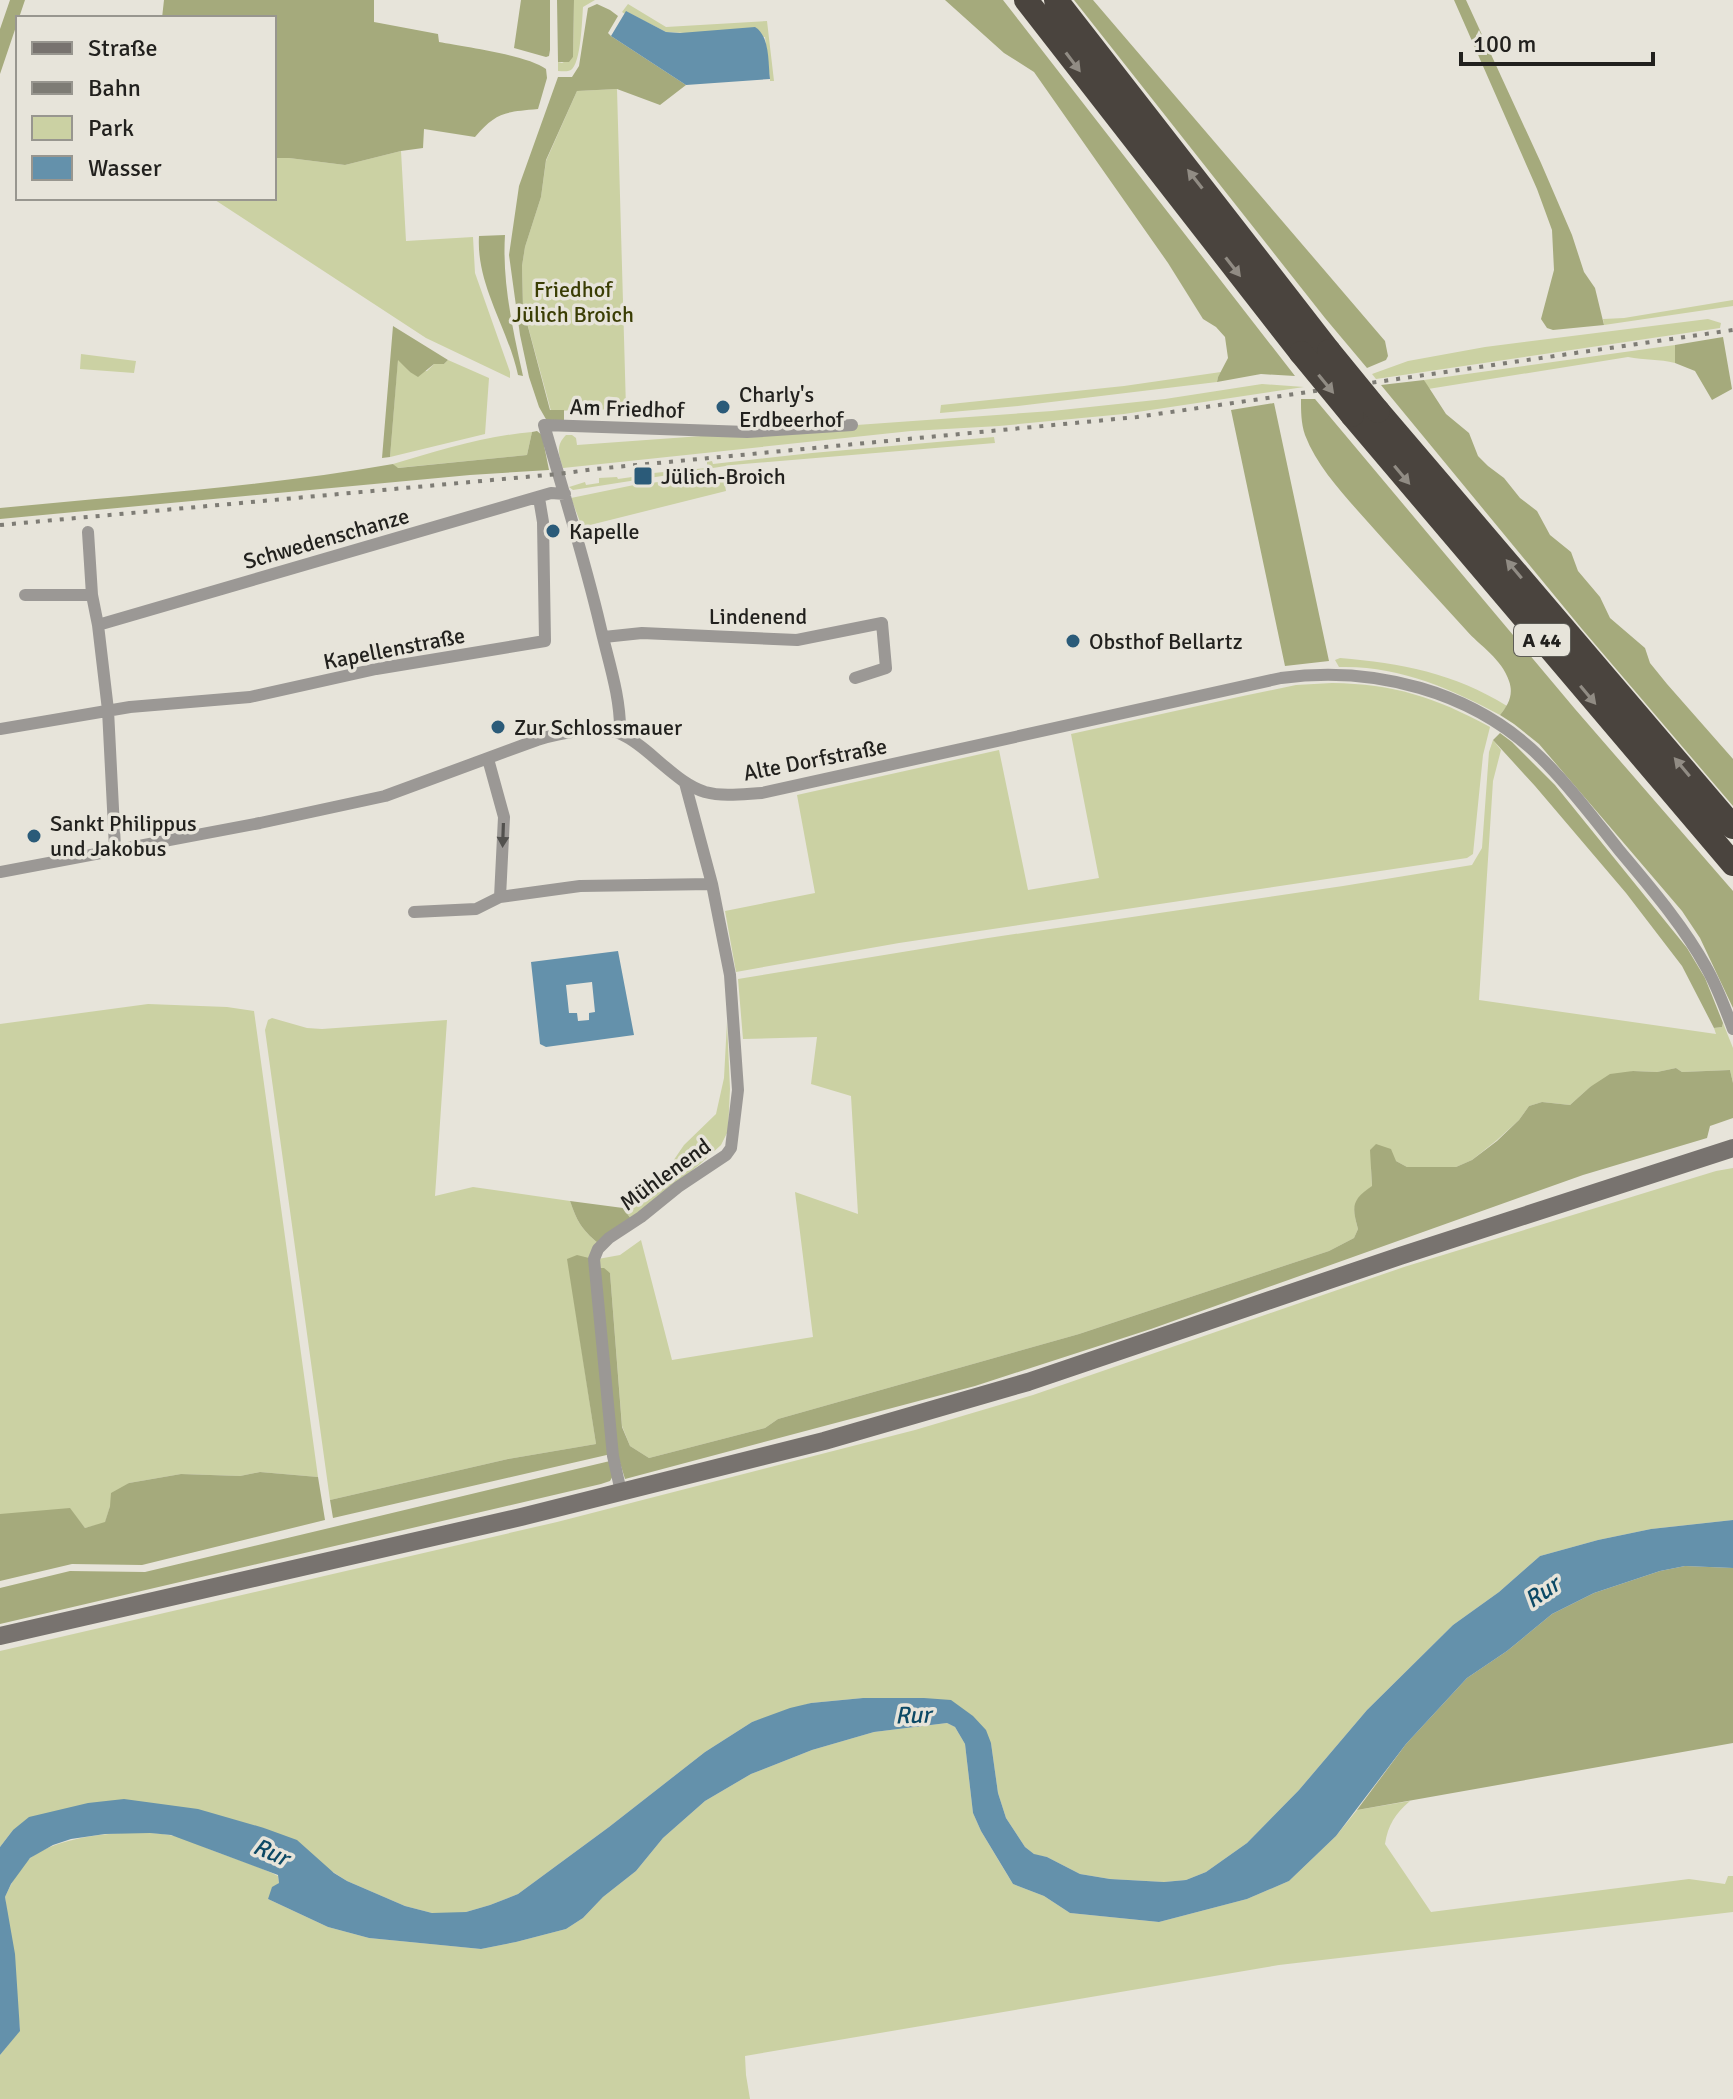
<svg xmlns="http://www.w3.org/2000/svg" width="1733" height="2099" viewBox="0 0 1733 2099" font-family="Signika,sans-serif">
	<rect width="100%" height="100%" fill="#e7e4da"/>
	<path fill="#cbd1a3" d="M574,0h21l-12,7c-1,13 -2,56 -12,63 -4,2 -8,1 -13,1v-9l4,1 11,-6z
		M628,4l38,23 101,-6 7,60h-4v-2l-5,-42 -99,-5 -39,-20 -2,2 -3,-2z
		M617,89l9,320 -75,2 -28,-103 -1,-42 3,-19 16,-50 5,-36 31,-70z
		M401,151l5,90 67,-4 2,36 35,99v6l-84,-40 -214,-140h62v-40h15l56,7z
		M1733,300v6l-129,19 -1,-6 21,-1z
		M1708,319l13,4 -1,5 -344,51 -4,-5 36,-13 77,-14z
		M1675,345v18c-15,-4 -31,-3 -47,-6l-200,32 -4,-9z
		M81,354l55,7 -2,12 -54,-4z
		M398,358l12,14 17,-1 7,-7h10l4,-4 41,18 -4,56 -95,23z
		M1221,372l-3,5 -1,5 -199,24 -78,7 1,-8 183,-19z
		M1262,384l42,3 -180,27 -125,12 -88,5 -348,37c-4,-13 -8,-22 3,-33h6l4,3 1,7 475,-34 113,-12z
		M532,432l-5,23 -130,13 -4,-4c45,-13 91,-28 139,-32z
		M994,437l1,6 -263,22 -159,25 -4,-3 16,-5 1,3 13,-2v-5l18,-1 1,2 14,-2v-2l75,-7v-6l5,-1 1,3 99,-11z
		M723,474l3,17 -144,36 -11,-29 63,-13z
		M1340,658c61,5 114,15 167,48l-7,9c-50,-27 -103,-50 -161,-48l-4,-7z
		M1332,683c62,1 103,14 158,44l-7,28 -10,99 -6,4 -568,85 -163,29 -11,-61 90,-18 -18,-98 202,-45 29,140 71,-12 -28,-144 172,-38 53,-11z
		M1493,740l8,10 -8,31 -14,219 237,34 -2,-6 8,-1 1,-4 10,25v35l-3,-13 -48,2 -6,-4 -19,4 -24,-1 -43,16 -20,18 -28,-3 -13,4 -10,14 -22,20 -25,20 -16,7h-49l-11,-6 -25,8 1,18c-20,12 -20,21 -14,42l-4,9 -25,13 -250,83 -301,85 -13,9 -116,30 -19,-12 -8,-20 -12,-153 -13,-5 1,-9 22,-4 21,-15 31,120 141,-23 -18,-145 63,22 -7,-118 -40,-12 6,-47 -74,2 -5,-60 250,-41 355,-52 129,-21 10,-17 7,-96z
		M148,1004l79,3 27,4 64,466 -58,-5 -20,4 -59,-2 -52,9 -19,23 -5,17 -20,5 -13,-16 -72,7v-495z
		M272,1018l35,10 15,1 125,-9 -12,176 38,-9 97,14c7,20 11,28 28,42l-9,15 -21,2 28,184 -88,15 -178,41 -65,-470 3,-10z
		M727,1022l3,67 -2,42 -7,14 -22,20 -68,54 -8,-11 31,-19 30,-44 32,-31 8,-36z
		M1733,1168v352l-82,9 -53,11 -58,16 -41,36 -46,33 -86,85 -68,80 -52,53 -41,29 -20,8 -22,2 -54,-3 -30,-5 -33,-17 -12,-2 -10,-8 -19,-29 -8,-25 -7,-50 -67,-45h-61l-52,5 -59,19 -47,30 -96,75 -91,67 -28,11 -24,7 -17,2 -17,-1 -27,-7 -58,-25 -83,-53 -251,2 -13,17v-196l557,-129 358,-92 118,-35 371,-128 312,-96z
		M947,1723l8,4 10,17 8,69 8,18 27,45 5,8 31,12 26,17 89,9 88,-23 42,-18 47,-45 21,-26 53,-9c-15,13 -22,24 -25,43l46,68 258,-33 36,5 3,-8h5v36l-454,53 -534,91 1,19 4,24h-750v-44l20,-25 -15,-133c6,-13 13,-27 23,-37 27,-25 105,-32 141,-25 14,2 28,9 40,14 23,9 47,16 69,27l1,7 -11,16 60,28 41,11 112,11 35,-7 50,-13 17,-11 20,-21 33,-26 27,-33 42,-37 46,-27 61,-24 62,-18z"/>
	<path fill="#a5aa7c" d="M10,0h15l-25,74v-45z
		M164,0h210v22l64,12 1,8c26,5 88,13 107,27l1,9 -9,31c-33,3 -42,3 -63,28l-51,-8 -1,19 -22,3 -56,14 -56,-7h-15v-140h-112z
		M521,0h29v50l-1,6 -3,1 -32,-9z
		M557,0h17l-1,57 -4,5h-11z
		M945,0h58l292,376 -34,-2 -44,8 1,-5 10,-19 -3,-21 -9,-10 -13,-8 -35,-56 -134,-191 -30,-19z
		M1074,0h19l292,341 3,15 -2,4 -19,8 -42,-50z
		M1454,0h12l75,163 31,72 12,37 11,16 9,37 -51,5 -6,-2 -6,-9 13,-49 -2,-40 -15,-41z
		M597,4l13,6 8,6 -10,17 3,3 75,49 -26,20 -43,-16 -40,2 -31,69 -5,37 -16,50 -3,19 1,42 27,102h14v12l-17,-1 -8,-14 -10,-30 -9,-42 -11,-80 10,-69 39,-109h14l7,-11 9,-58z
		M505,235c-3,47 8,96 18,141l-5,-1c-10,-47 -42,-90 -39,-139z
		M393,326l55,34 -4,4h-10l-16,13 -8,-5 -12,-12 -8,97 -8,1z
		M1723,337l9,52 -20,11 -17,-29 -20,-8v-18z
		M1424,380l22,34 23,19 9,23 10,10 16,12 16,20 17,13 13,24 21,17 7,19 22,26 10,21 35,30 5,15 17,21 66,75v47l-151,-177 -201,-244z
		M1301,399h14l260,310 158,182v117l-33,-70 -18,-27 -143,-167 -25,-20 -14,-9c8,-10 14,-20 9,-34 -7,-22 -29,-35 -43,-51 -36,-40 -73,-79 -108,-119 -20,-23 -42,-47 -53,-76 -4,-12 -4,-24 -4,-36z
		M1274,403l55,258 -44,5 -54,-256z
		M537,431l5,4 7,35 -79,5 -470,44v-11c131,-13 264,-21 393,-44l5,4 129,-13 5,-23z
		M1500,733l12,9 43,43 132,163 18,30 18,45 -1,4 -8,1 -32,-62 -56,-73 -91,-107 -42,-46z
		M1676,1068l6,4 48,-2 3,13v35l-23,8 -3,12 -124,37 -432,154 -176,57 -350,93 -8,-26 -20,-185h7l6,5 12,154 8,19 19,12 116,-30 13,-9 301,-85 250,-83 25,-13 4,-9c-6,-22 -7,-29 14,-43l-2,-36 6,-6 15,5 5,12 11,6h49l16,-7 25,-19 22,-21 10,-14 13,-4 28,3 20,-18 20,-13 23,-3 24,1z
		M570,1201l53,7 8,11 -33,24c-17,-14 -21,-22 -28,-42z
		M577,1255l12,3 22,196 -278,64 -3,-18 178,-41 88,-15 -29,-185z
		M610,1461l4,13 -4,7 -9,3 -601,140v-36l70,-17 75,1z
		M260,1472l58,5 7,43 -183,45 -70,-1 -72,17v-67l70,-6 15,20 20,-6 5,-16 1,-13 18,-10 52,-9 59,2z
		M1685,1566l48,2v175l-376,67 49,-66 61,-66 40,-27 45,-37 42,-21 66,-22z"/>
	<path fill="#6491ab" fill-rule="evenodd" d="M626,11l40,21 14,1 75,-6c15,9 13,36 15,52l-84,6 -75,-49z
		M618,951l16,84 -88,12 -6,-3 -9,-82zM592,982l3,30 -6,1v7l-11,1 -1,-8h-8l-3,-28z
		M1733,1520v48l-48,-2 -25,5 -66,22 -42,21 -45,37 -40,27 -61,66 -70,92 -47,45 -42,18 -88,23 -89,-9 -26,-17 -31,-12 -32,-53 -8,-18 -8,-69 -10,-17 -8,-4 -73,9 -62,18 -61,24 -46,27 -42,37 -27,33 -33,26 -20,21 -17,11 -50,13 -35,7 -112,-11 -41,-11 -60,-28 4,-12 7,-4 -1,-8 -107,-40 -21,-2 -45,1 -34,5 -18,6 -23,13 -19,26 -6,13 10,57 5,77 -20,24v-208l13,-17 16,-13 59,-14 36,-4 74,10 66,19 33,12 37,33 13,8 58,25 27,7 34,-1 24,-7 28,-11 91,-67 96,-75 47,-30 38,-14 21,-5 52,-5h61l27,2 22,16 13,14 5,13 7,50 8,25 19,29 9,7 13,3 33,17 30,5 54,3 22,-2 20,-8 41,-29 52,-53 68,-80 86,-85 46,-33 41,-36 58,-16 53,-11z"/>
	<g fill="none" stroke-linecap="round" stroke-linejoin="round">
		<path stroke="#9b9895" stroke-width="12" d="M88,532l4,63 6,30
			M25,595h67
			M604,637l38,-4 155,7 85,-17 4,45 -31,10
			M0,729l130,-22 120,-10 126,-28 169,-28 -2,-119 -4,-24
			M620,733c1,-36 -12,-73 -20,-108 -16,-68 -37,-134 -56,-200l203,7 105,-7
			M488,759l16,58 -4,80 80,-11 132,-2
			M115,848l-7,-138 -10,-85 453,-132 14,1
			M0,872l260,-49 125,-27 152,-56c22,-7 66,-16 86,-5 15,7 28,20 40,30 13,11 26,22 42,27 19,5 38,2 57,1l519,-115c92,-13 192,13 259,79 29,28 54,62 79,93 31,37 64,75 87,117 11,19 19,41 27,62
			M414,912l62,-3 24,-12
			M621,1492l-8,-36 -19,-197 4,-10 11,-11 32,-21 37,-30 48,-32 5,-7 7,-58 -8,-115 -18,-91 -27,-101"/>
		<path stroke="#78736f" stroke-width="18" d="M0,1636l521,-119 303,-76 204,-59 372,-126 333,-108"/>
		<path stroke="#4a443e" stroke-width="24" d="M1026,0l275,353
			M1056,0l273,351
			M1378,411l355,416
			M1352,415l381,449"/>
		<path stroke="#7e7c75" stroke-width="4" stroke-dasharray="4 8" stroke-linecap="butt" d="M0,525l558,-51 37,-5 542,-52 596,-87"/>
		<path stroke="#4a443e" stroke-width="24" d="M1329,351l49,60
			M1301,353l51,62"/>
	</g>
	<defs><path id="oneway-solid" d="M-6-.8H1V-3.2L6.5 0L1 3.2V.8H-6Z" transform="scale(2)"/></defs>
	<g fill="#918c84">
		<use href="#oneway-solid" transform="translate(1073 62) rotate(53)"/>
		<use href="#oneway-solid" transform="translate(1195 179) rotate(-128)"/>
		<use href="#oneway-solid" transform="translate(1233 267) rotate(52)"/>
		<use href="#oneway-solid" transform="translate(1326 384) rotate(51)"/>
		<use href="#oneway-solid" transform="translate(1402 475) rotate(50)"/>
		<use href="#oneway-solid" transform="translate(1514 569) rotate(-130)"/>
		<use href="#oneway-solid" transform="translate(1588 695) rotate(50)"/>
		<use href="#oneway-solid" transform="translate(1682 767) rotate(-130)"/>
	</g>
	<use fill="#52514e" href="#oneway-solid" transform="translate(503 835) rotate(92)"/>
	<g fill="#2b5b79" stroke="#e7e4da" stroke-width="3">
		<circle cx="723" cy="407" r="8"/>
		<rect x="633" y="466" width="20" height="20" rx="4"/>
		<circle cx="553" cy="531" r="8"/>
		<circle cx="1073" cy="641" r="8"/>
		<circle cx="498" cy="727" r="8"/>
		<circle cx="34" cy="836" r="8"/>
	</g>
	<g text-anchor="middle" stroke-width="7" stroke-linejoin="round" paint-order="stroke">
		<rect fill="#e7e4da" stroke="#5d5c56" stroke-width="2" x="1514" y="624" width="56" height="32" rx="6"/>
		<g font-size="20" font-weight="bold" fill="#22211e">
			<text x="1542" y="647">A 44</text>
		</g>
		<g font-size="22" fill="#3a3d04" stroke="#e7e4da">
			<text x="573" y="297">Friedhof<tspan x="573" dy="25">Jülich Broich</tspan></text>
		</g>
		<g font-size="22" fill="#22211e" stroke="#e7e4da" text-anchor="start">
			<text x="739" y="402">Charly's<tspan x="739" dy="25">Erdbeerhof</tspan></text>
			<text x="661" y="484">Jülich-Broich</text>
			<text x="569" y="539">Kapelle</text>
			<text x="1089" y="649">Obsthof Bellartz</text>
			<text x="514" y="735">Zur Schlossmauer</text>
			<text x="50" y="831">Sankt Philippus<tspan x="50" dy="25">und Jakobus</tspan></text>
		</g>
		<g font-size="22" fill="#22211e" stroke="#e7e4da">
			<text transform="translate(627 408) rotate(2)" y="8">Am Friedhof</text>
			<text transform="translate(326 538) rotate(-16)" y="8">Schwedenschanze</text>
			<text x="758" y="624">Lindenend</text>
			<text transform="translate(394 648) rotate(-11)" y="8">Kapellenstraße</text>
			<text transform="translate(815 759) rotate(-11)" y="8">Alte Dorfstraße</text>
			<text transform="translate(665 1174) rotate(-36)" y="8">Mühlenend</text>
		</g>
		<g font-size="24" font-style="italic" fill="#0c4965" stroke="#e7e4da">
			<text transform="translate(1542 1592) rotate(-34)" y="8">Rur</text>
			<text transform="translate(913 1715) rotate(-2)" y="8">Rur</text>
			<text transform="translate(271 1852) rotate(23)" y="8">Rur</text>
		</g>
	</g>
	<rect x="16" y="16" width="260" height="184" fill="#e7e4da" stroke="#98968f" stroke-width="2"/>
	<rect x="32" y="42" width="40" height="12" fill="#78736f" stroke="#98968f" stroke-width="2"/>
	<text x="88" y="56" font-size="24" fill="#22211e">Straße</text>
	<rect x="32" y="82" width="40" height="12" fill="#7e7c75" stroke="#98968f" stroke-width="2"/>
	<text x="88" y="96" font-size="24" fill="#22211e">Bahn</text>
	<rect x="32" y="116" width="40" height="24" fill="#cbd1a3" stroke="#98968f" stroke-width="2"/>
	<text x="88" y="136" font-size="24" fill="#22211e">Park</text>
	<rect x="32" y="156" width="40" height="24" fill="#6491ab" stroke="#98968f" stroke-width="2"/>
	<text x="88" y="176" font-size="24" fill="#22211e">Wasser</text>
	<path d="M1461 52v12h192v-12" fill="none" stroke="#22211e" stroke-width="4"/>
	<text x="1473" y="52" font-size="24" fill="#22211e" stroke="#e7e4da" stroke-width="6" paint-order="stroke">100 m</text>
</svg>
